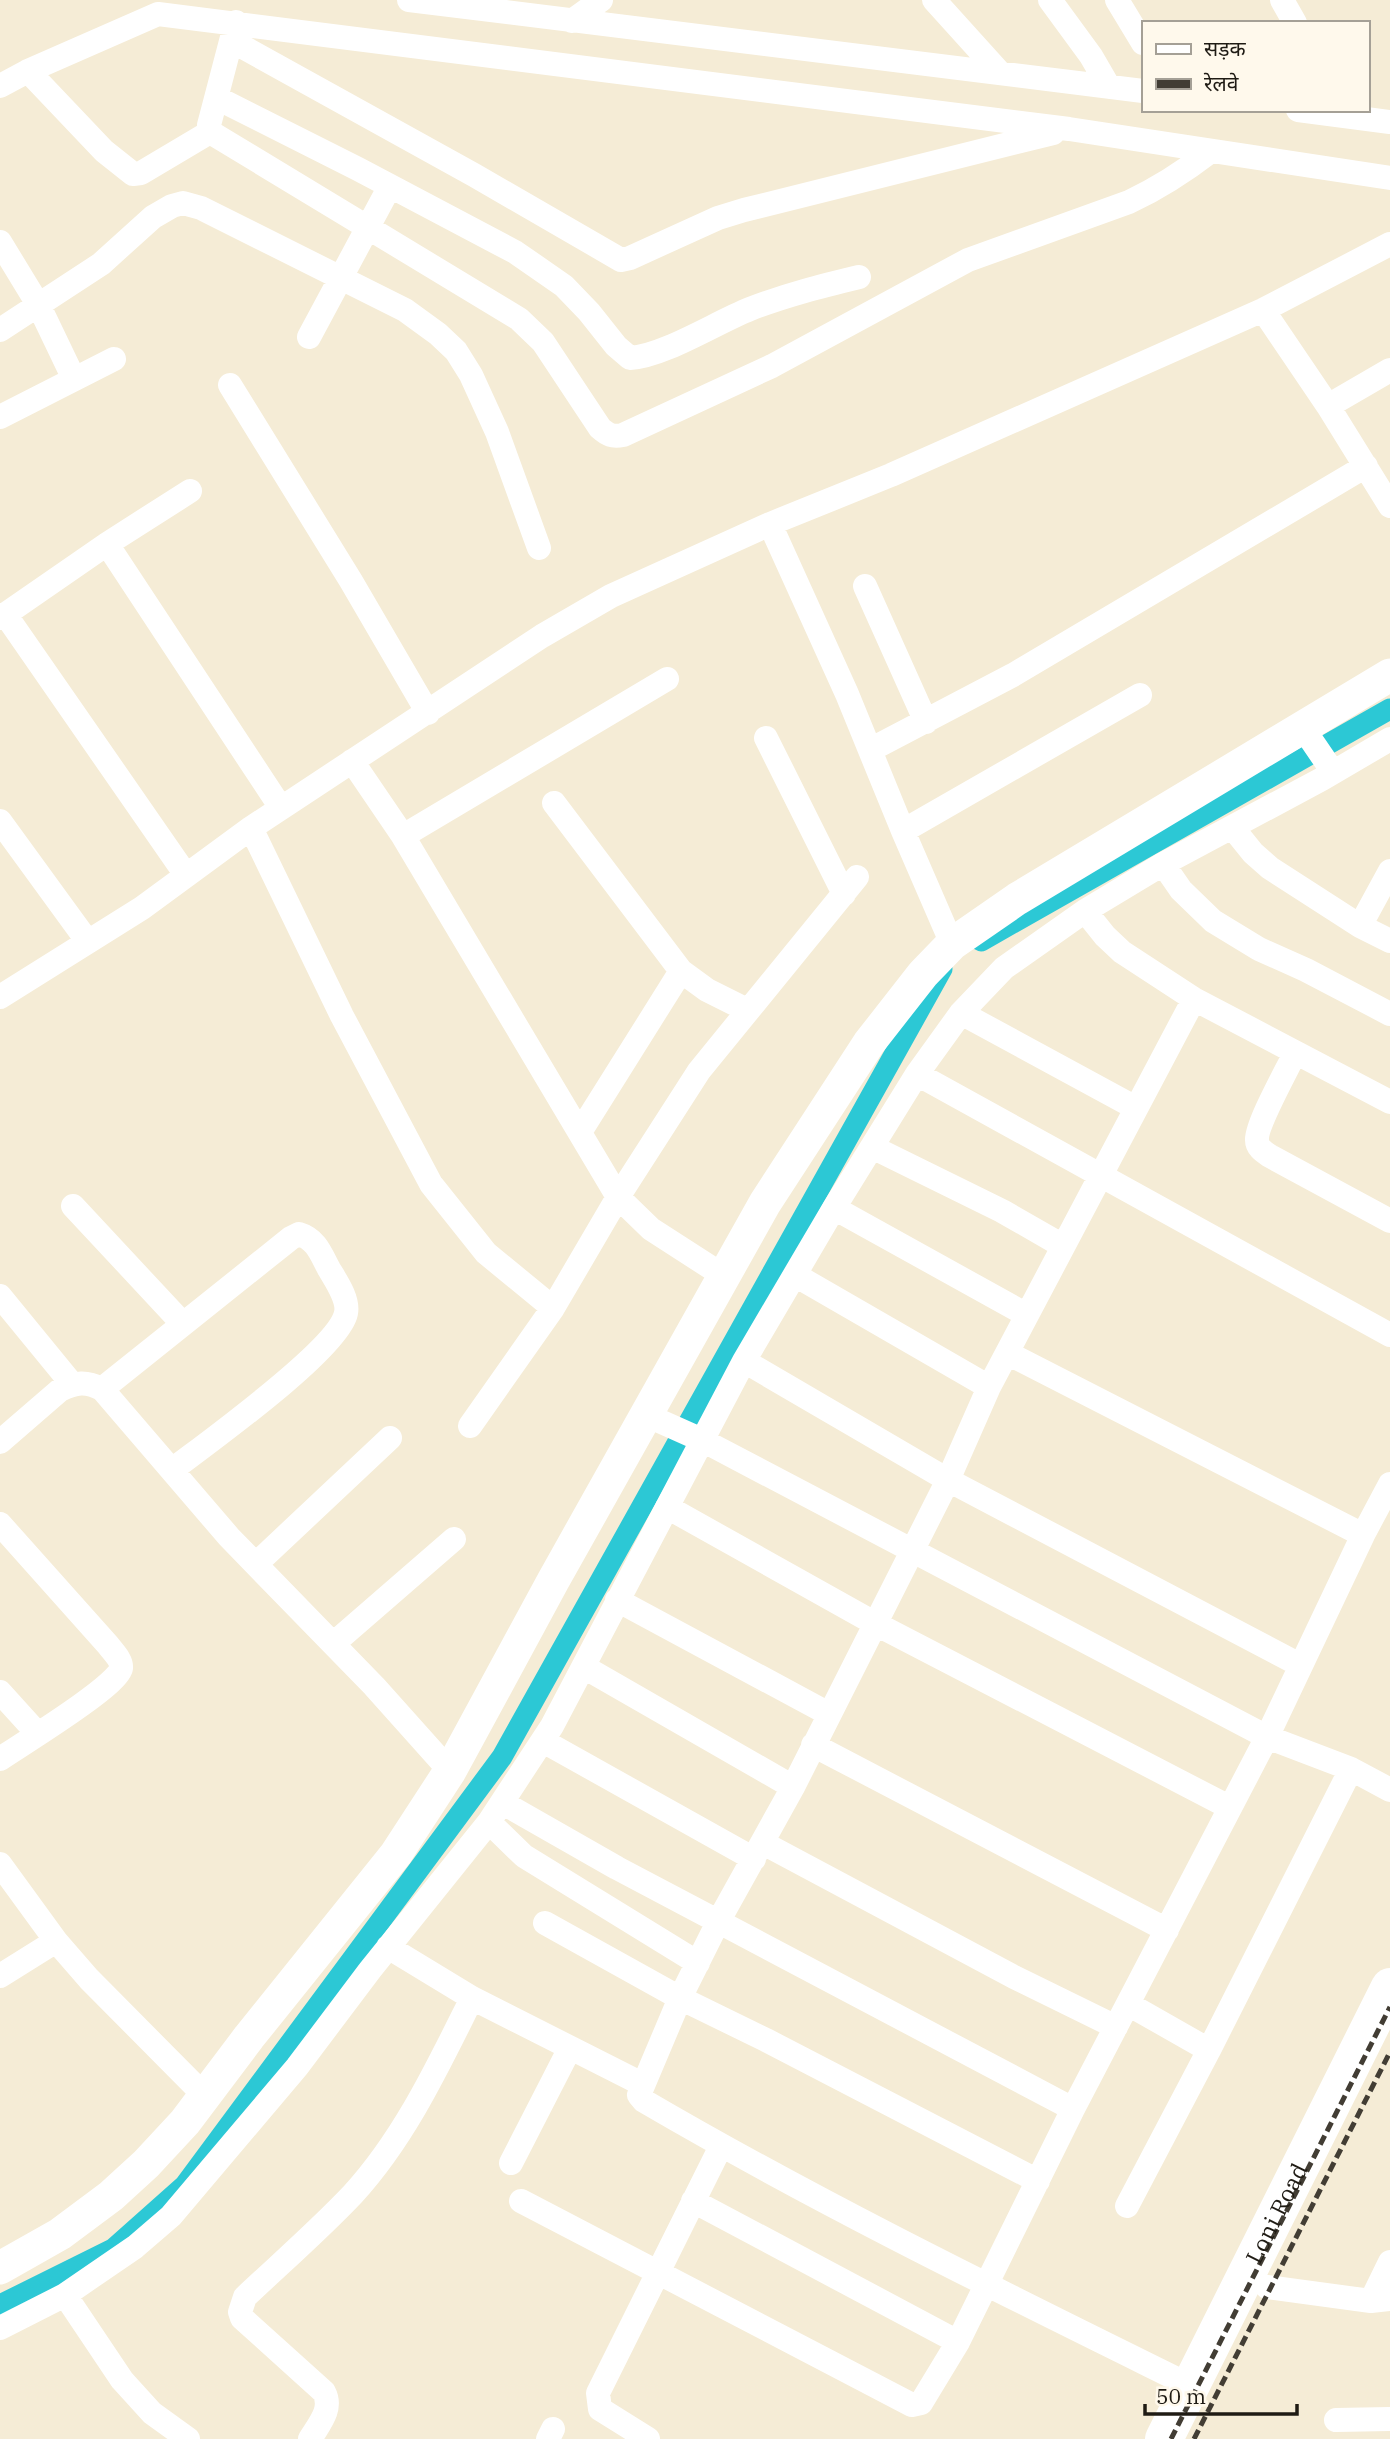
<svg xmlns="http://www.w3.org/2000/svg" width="1390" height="2439" viewBox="0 0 1390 2439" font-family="'IBM Plex Serif','Noto Sans Devanagari',serif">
	<rect width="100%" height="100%" fill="#f5ecd6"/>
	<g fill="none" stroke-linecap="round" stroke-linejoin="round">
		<path stroke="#2cc8d5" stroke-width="21" d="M981,941l409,-232
			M0,2305l113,-56 72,-64 317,-428 440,-788"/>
		<path stroke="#fff" stroke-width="24" d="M409,0l734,91
			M934,0l66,73
			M1050,0l41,56 18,31
			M1117,0l26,43
			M1282,0l13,23
			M572,21l29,-21
			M236,22l-27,103 1,7 309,187 24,23 57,86c8,7 12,9 23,7l149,-69 196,-106 161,-58c30,-14 56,-31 82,-51
			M232,41l242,134 147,85 9,-2 88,-40 26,-8 309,-77
			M28,71l76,80 29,23 8,-1 69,-41
			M0,86l28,-15 130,-57 911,115 321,49
			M217,98l141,71 157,83 49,34 25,26 27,34 14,12c34,-2 87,-36 120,-49 36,-14 72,-23 109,-32
			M1298,110l92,12
			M0,242l39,64 35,73
			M1263,310l65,96 62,100
			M0,330l101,-66 52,-47 19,-11 11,-3 18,5 204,102 33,24 18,17 15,24 26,57 42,116
			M309,337l81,-151
			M230,385l121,196 77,132
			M1328,406l62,-36
			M0,417l114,-58
			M770,524l77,170 56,137 49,113
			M107,544l174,264
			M865,586l61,136
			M5,614l181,261
			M0,618l107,-74 83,-53
			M1303,728l30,44
			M766,738l78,156
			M870,750l143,-75 353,-209
			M352,761l51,75 215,361 33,32 73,47
			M554,803l127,168 26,19 40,20
			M0,821l88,121
			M1232,827l21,26 17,15 90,58 30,15
			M251,828l91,188 89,168 55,69 67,55
			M903,831l237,-136
			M403,836l264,-157
			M1163,864l18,26 32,31 46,28 47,21 84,44
			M1085,911l20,25 17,16 72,47 196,103
			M1360,926l30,-55
			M0,997l142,-89 109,-80 244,-161 47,-31 69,-40 159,-72 121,-49 372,-165 127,-66
			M961,1013l175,95
			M1295,1053c-8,17 -39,72 -38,87 0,8 7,12 13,16l120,65
			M917,1074l473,261
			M580,1132l101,-161
			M872,1147l130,64 61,35
			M73,1206l110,118
			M834,1208l193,107
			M795,1275l194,112
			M0,1296l72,88
			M1007,1353l356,182
			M744,1361l204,119 352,185
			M102,1389l189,-151 8,-4c17,5 22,20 30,35 7,12 20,30 17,44 -7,36 -140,131 -174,157
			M646,1415l56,25 565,297 84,32 39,21
			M470,1426l83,-118 65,-111 81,-126 158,-194
			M0,1442l60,-52c16,-8 26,-9 42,-1l127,148 145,149 76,85
			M667,1507l209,117 353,183
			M0,1524l108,121c5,7 14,15 13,23 -2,17 -102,78 -121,91
			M256,1564l134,-126
			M617,1600l212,114
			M333,1644l121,-105
			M584,1667l209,120
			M0,1692l38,42
			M543,1741l211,118
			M813,1745l354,185
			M503,1803l114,65 456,241
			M489,1822l35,34 174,107
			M763,1843l251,134 102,50
			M0,1864l56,77 33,38 116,117
			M545,1923l135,75 86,42 272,141
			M388,1947l84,51 170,86
			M0,1976l56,-35
			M1128,2004l81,46 142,-281
			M511,2163l59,-115
			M521,2201l391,204 9,-2 37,-61 115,-233 194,-372 96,-202 27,-51
			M693,2201l265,141
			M1127,2206l82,-156
			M1267,2287l104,14 19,-2
			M65,2295l57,85 30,33 36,26
			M1371,2301l19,-39
			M0,2328l65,-33 70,-48 36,-31 126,-149 73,-97 119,-148 63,-96 192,-365 90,-153 83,-134 44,-61 43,-45 81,-57 78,-47 159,-85 68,-40
			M1191,2386c-184,-91 -369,-181 -547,-285l-5,-6 41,-97 38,-76 75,-135 155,-307 41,-93 205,-388
			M1336,2420l54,-1
			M310,2439c9,-15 23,-30 14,-47l-82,-74 -2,-6 5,-15c36,-34 74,-67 108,-103 52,-57 85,-128 119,-196
			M548,2439l5,-10
			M648,2439l-48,-30 -2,-16 123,-247"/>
		<path stroke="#fff" stroke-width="33" d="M0,2268l60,-34 51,-38 35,-32 39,-42 64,-85 147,-183 54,-83 103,-190 212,-378 104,-160 54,-69 29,-30 65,-45 373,-224"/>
		<path stroke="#fff" stroke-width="38" id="s1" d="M1164,2439l226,-452"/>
		<path stroke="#423d34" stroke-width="5" stroke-dasharray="10 5" stroke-linecap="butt" d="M1171,2439l219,-432
			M1194,2439l196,-387"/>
	</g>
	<g text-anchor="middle" stroke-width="7" stroke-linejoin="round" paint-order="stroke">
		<g font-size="23" fill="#1f1b14" stroke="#fff9ec">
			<text dy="8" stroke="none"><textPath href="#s1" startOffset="252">Loni Road</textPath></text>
		</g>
	</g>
	<rect x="1142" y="21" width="228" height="91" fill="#fff9ec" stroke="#a5a096" stroke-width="2"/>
	<rect x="1156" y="44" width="35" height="10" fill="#ffffff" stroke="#a5a096" stroke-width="2"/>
	<text x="1204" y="56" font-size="21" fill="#1f1b14">सड़क</text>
	<rect x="1156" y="79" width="35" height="10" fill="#423d34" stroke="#a5a096" stroke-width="2"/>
	<text x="1204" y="91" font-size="21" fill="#1f1b14">रेलवे</text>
	<path d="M1145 2404v10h152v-10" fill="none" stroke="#1f1b14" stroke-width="3.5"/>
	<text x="1156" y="2404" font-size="21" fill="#1f1b14" stroke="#fff9ec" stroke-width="5" paint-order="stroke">50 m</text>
</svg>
